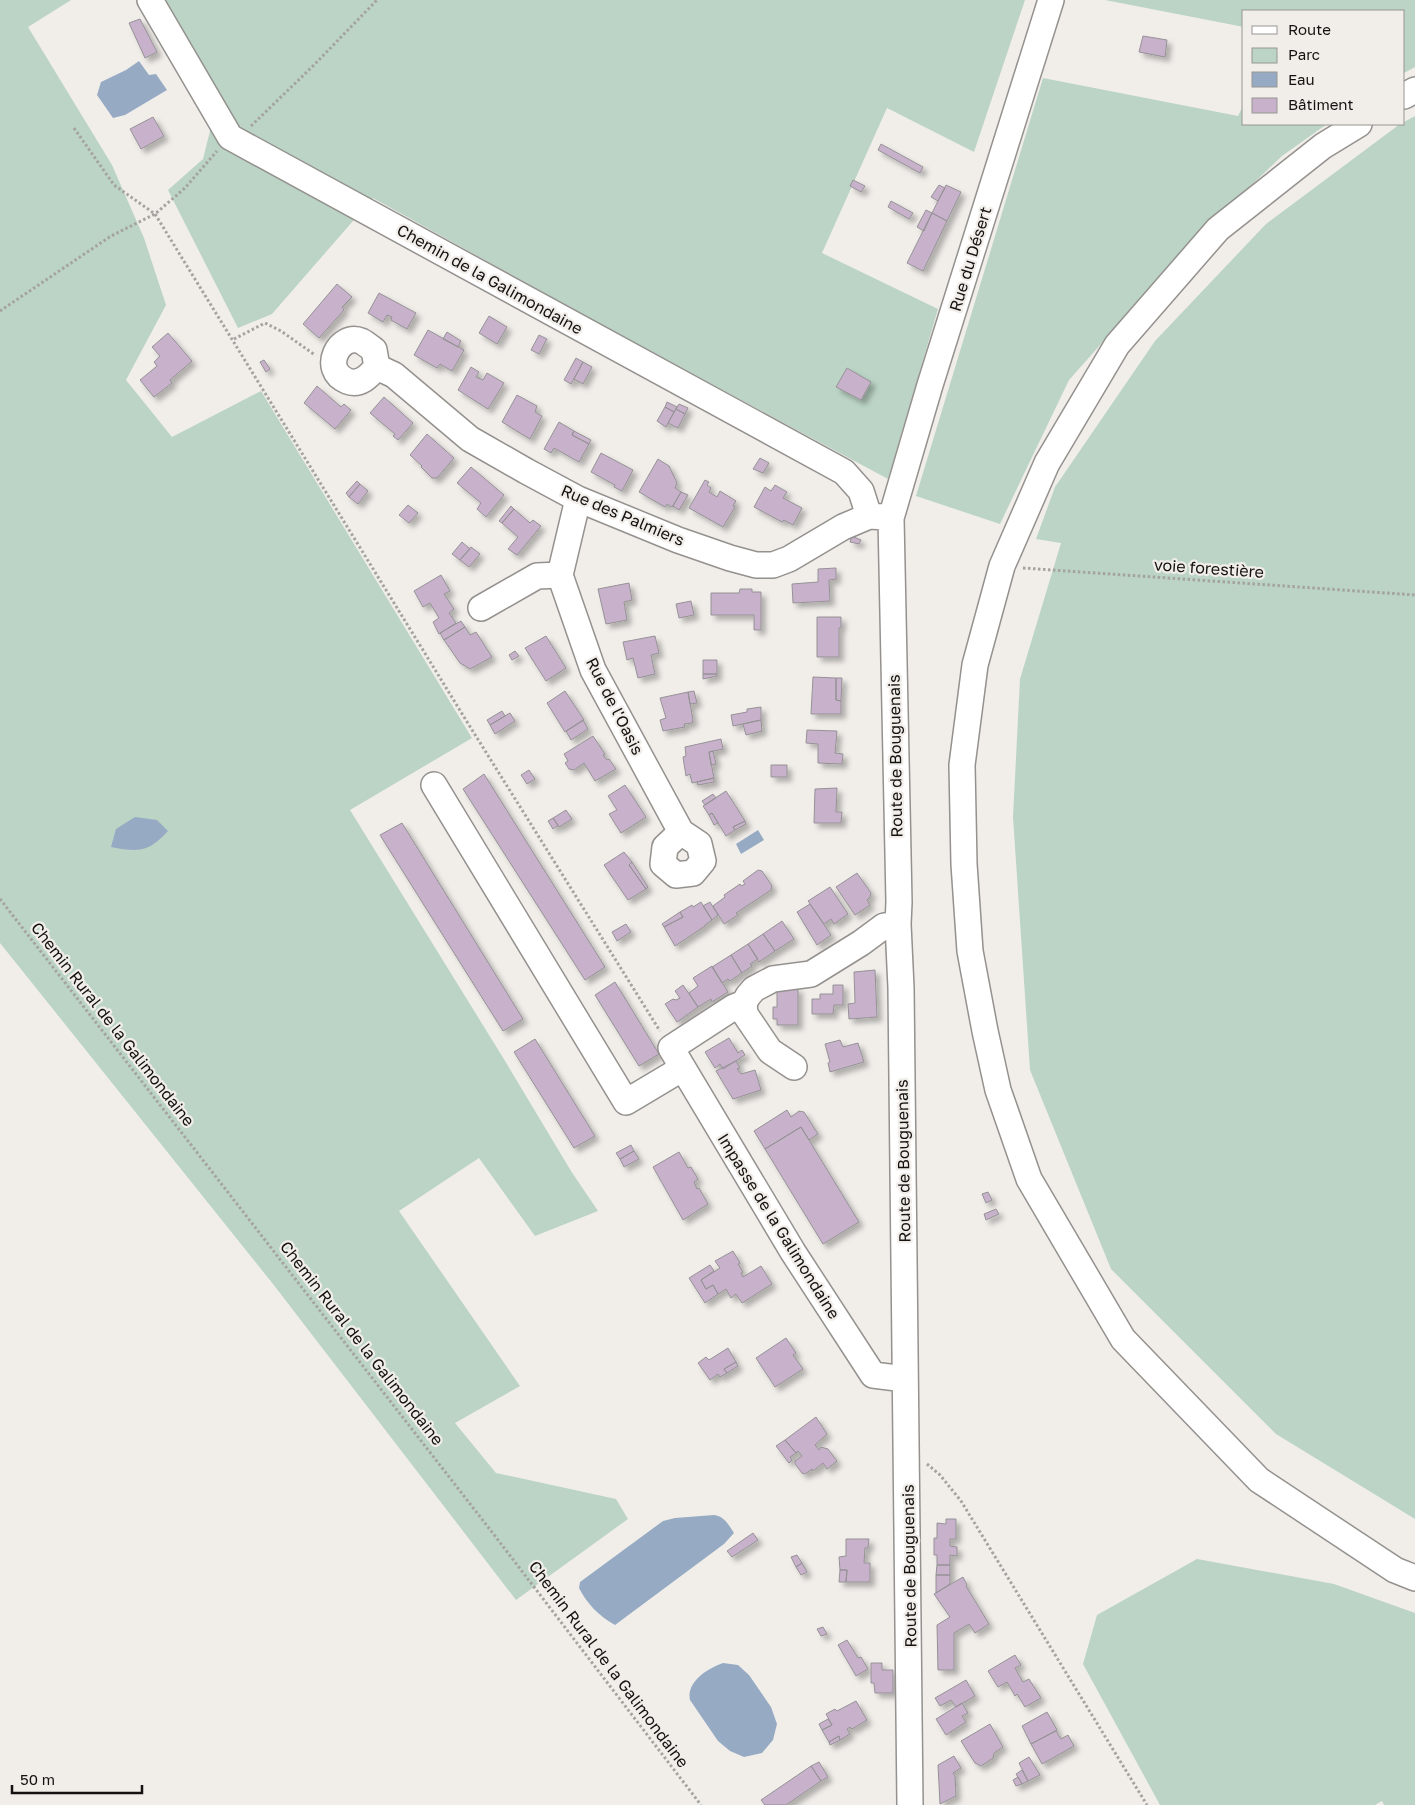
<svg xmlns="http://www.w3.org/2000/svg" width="1415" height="1805" viewBox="0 0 1415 1805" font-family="'Golos Text',sans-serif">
	<defs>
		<filter id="shadow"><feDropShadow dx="4.5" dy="4.5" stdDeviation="2.5" flood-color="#0004"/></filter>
	</defs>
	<rect width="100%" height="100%" fill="#f1eeea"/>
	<path fill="#bbd4c5" d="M0,0h71l-43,27 84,138 32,73 22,67 -40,75 46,57 89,-46 211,347 -122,72 152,246 69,115 27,40 -63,25 -56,-78 -80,53 121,175 -65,37 41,50 120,26 12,20 -112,81 -243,-316 -273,-341z
		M138,0h887l-51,152 -87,-44 -65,145 116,56 -50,170 -277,-149 -238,-132 -101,116 -34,14 -70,-138 35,-31 9,-36z
		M1105,0h310v67l-11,6v-62h-160v16z
		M1043,78l195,38 6,-12v20h83l-45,32 -93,89 -120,135 -69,144 -84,-28z
		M1415,116v1403l-139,-85 -165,-165 -81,-199 -17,-253 7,-138 41,-136 -25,-4 19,-52 100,-146 111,-117 134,-100h4v-2z
		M1197,1559l137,25 81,29v192h-31l-2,-4 -7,4h-215l-77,-141 14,-49z"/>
	<path fill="#96abc3" d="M139,61l10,14 7,-1 11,16 -42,25 -12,3 -16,-23 4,-13 25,-12z
		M135,817l22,3 11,11c-20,22 -30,21 -57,16l5,-18z
		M758,830l6,10 -23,14 -5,-10z
		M714,1515c10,1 15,10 20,18l-10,11 -109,81c-16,-9 -28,-21 -36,-37l1,-6 83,-61 12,-3z
		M723,1663l15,2 11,10 22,32 6,17 -4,16 -11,13 -18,4 -14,-6 -12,-10 -28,-41c-4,-19 19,-32 33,-37z"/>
	<path fill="#c8b1ca" stroke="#959296" filter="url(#shadow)" d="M140,19l17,33 -12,6 -16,-35z
		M1143,36l24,4 -2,17 -26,-5z
		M153,117l11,19 -23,13 -11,-20z
		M881,144l42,23 -3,6 -42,-23z
		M853,180l12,6 -4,6 -11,-6z
		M939,185l6,3 -7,13 -7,-4z
		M946,185l15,7 -14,29 -15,-8z
		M891,201l22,12 -4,6 -21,-12z
		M926,210l6,3 -8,18 -7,-4z
		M932,213l15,8 -24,50 -16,-8z
		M337,284l15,13 -10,10 2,3 -25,28 -16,-14z
		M379,293l37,20 -9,16 -16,-9 1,-3 -5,-2 -4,7 -15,-9z
		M489,316l18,11 -10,17 -18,-11z
		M428,330l36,20 -12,21 -12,-7 -3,4 -23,-13z
		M447,332l14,9 -3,6 -15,-8z
		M168,333l24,28 -22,19 2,3 -18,14 -14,-17 17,-14 -3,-4 6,-6 -8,-9z
		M539,335l8,4 -8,15 -8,-4z
		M576,358l7,4 -12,22 -7,-4z
		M264,360l6,9 -4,3 -6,-10z
		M583,362l9,5 -9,17 -9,-5z
		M471,367l8,5 -3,5 7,3 4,-7 17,10 -16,26 -30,-19z
		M847,368l24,14 -10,18 -25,-13z
		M317,386l24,21 3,-3 7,6 -16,19 -31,-26z
		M517,395l20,11 -2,6 7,4 -12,23 -28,-17z
		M384,397l29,26 -15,17 -5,-4 2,-2 -25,-21z
		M667,402l10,5 -3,5 -9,-5z
		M679,404l9,4 -3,6 -9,-5z
		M665,407l9,5 -8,15 -9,-6z
		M676,409l9,5 -7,14 -10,-5z
		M559,422l15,9 -2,4 17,9 -10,18 -25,-14 -3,5 -7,-4z
		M574,431l17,9 -2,4 -17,-9z
		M427,434l27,24 -17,20h-5l-11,-11 1,-1 -12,-11z
		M601,453l32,17 -11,21 -8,-4 1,-2 -24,-13z
		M760,458l9,5 -6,10 -10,-4z
		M658,459l11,7 8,17 -2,5 6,4 -9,15 -5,-3 -2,3 -26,-15z
		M471,467l33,28 -18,22 -9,-8 4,-6 -24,-20z
		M705,480l4,2 -2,3 4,3 -2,4 8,5 3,-6 16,10 -3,5 2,1 -12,20 -34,-19z
		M357,481l3,3 -11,13 -3,-4z
		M360,484l8,7 -10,13 -9,-7z
		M775,485l12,7 -4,6 19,10 -9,17 -9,-5 -2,2 -28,-15 11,-20 6,4z
		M681,492l7,3 -9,15 -6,-4z
		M408,505l10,8 -9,10 -10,-8z
		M511,506l3,3 -12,14 -3,-2z
		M514,509l16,14 3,-3 8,6 -24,29 -9,-6 10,-12 -16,-14z
		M852,536l9,4 -2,4 -9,-2z
		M462,542l8,7 -10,11 -8,-6z
		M471,547l9,7 -11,13 -9,-7z
		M836,568v11l-7,1 1,21 -37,2 -1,-19 26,-2v-13z
		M441,575l9,16 -6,3 10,15 -5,4 7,10 -17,11 -6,-12 6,-4 -9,-15 -7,4 -9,-16z
		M629,583l3,17 -8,2 3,18 -21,4 -8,-35z
		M740,589h12v3h9v38h-7v-15h-43v-22h28z
		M691,601l3,14 -15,3 -3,-14z
		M817,617h24v10l-2,1v29h-22z
		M461,621l4,6 -21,13 -4,-7z
		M465,627l5,8 6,-3 16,25 -22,12 -10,-6 -16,-23z
		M546,636l20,32 -20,13 -21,-33z
		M655,636l4,17 -8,2 4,19 -17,4 -5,-20 -6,2 -4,-18z
		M515,651l4,5 -7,4 -3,-5z
		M703,660h14v14h-14z
		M703,674h14v2l-14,3z
		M813,677l23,1v22l5,1v13h-30z
		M836,678h6l-1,23 -5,-1z
		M565,691l19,29 -19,12 -18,-29z
		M694,691l3,12 -7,1 -2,-12z
		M688,692l5,28 -1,3 -8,1 1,3 -22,4 -3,-11 6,-2 -6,-20z
		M761,707v13l-28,6 -2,-11 16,-3v-3z
		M502,711l3,5 -15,9 -3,-5z
		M510,713l5,8 -20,13 -5,-9z
		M583,720l5,9 -17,11 -5,-9z
		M761,720l1,11 -16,4 -3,-11z
		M807,730l30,1 -2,22 8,1 -1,10 -24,-1v-19l-12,-1z
		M593,736l12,18 -2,1 4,5 2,-1 7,10 -21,12 -11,-18 -10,7 -5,-1 -4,-6 3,-2 -4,-7z
		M721,739l2,10 -14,3 5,26 -22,5 -2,-9 -4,2 -3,-19 3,-1 -1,-9z
		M713,751l3,13 -5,1 -2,-13z
		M771,765h16v12h-16z
		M529,770l6,9 -8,5 -6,-9z
		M484,774l121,193 -20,13 -122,-191z
		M714,778v4l-16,3 -1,-3z
		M625,785l21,32 -25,16 -12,-19 8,-4 -9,-14z
		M837,788l-1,24h6l-1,11h-27l1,-34z
		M726,791l19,30 -12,6 2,3 -9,6 -14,-23 -3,2 -6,-9z
		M713,794l3,4 -11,7 -3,-4z
		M566,810l6,9 -13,8 -6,-9z
		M712,813l6,10 -4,2 -5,-10z
		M553,818l5,7 -5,4 -5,-8z
		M745,821l1,3 -11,6 -2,-3z
		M402,823l121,196 -20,12 -123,-196z
		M624,852l8,10 -3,3 17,24 -18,11 -24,-35z
		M632,862l16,25 -2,2 -17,-24z
		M758,870l4,1 10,15 -1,4 -35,23 2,2 -14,9 -11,-18 12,-9 -1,-2 16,-11 1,2 4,-2 -2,-3z
		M857,873l14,20 -1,4 -3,3 3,5 -15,10 -19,-28z
		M830,887l18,27 -14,10 -3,-5 -7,5 -16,-23z
		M701,902l11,18 -7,5v1l-30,20 -11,-19 19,-10 -3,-5 12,-7 1,2z
		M710,902l8,13 -6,5 -9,-14z
		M810,904l21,31 -14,10 -20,-33z
		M680,912l3,5 -19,10 -2,-3z
		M782,921l12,18 -19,12 -12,-17z
		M626,924l5,8 -14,9 -5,-9z
		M763,934l12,17 -16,11 -11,-18z
		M748,944l10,15 -8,5 2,2 -10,7 -11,-18z
		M731,955l11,18 -12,8 -2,-2 -6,4 -10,-16z
		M712,966l16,26 -16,10 -1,-3 -13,8 -9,-14 9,-7 -5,-8z
		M875,970l2,47 -28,2 -1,-15 7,-1 -1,-31z
		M615,982l44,72 -20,12 -44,-71z
		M683,985l15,22 -21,15 -12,-18 8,-5 3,1 4,-2 -5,-7z
		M833,985h10v20h-9l-1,9h-21v-15h8v-5h13z
		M777,988h21v37h-21v-6h-4v-12h4z
		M729,1038l9,15 4,-3 3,5 -22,14 -3,-5 -5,4 -10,-16z
		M535,1039l60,97 -21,12 -60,-96z
		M840,1040l3,7 15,-4 6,19 -34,10 -2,-9 2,-1 -5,-18z
		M736,1061l4,7 -3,1 4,5 14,-4 6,20 -28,9 -17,-28z
		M787,1110l4,7 8,-6 5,1 14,22 -9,6 -8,-13 -36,22 -11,-18z
		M801,1127l58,95 -36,22 -58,-95z
		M631,1145l3,6 -14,8 -4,-6z
		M634,1151l5,8 -15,8 -4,-8z
		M679,1152l9,16 3,-1 7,12 -4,3 3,7 2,-1 9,16 -25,16 -30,-53z
		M988,1192l4,8 -6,3 -4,-9z
		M996,1209l3,5 -13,6 -2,-6z
		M733,1251l7,12 -2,1 5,8 -2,1 2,4 18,-11 11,18 -30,19 -6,-9 -5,4 -5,-9 -8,5 -5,-9 -7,4 -5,-9 19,-12 -5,-7z
		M710,1265l4,6 -13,9 5,9 7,-4 5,9 -13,9 -16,-25z
		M786,1338l10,15 -3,2 10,14 -28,18 -19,-29z
		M728,1348l8,14 -12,7 3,4 -7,4 -2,-3 -8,6 -12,-17 8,-6 3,3z
		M736,1362l2,4 -11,7 -3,-4z
		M816,1417l11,17 -12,11 4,5 2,-3 7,2 9,12 -10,8 -4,-6 -10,8 -1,-2 -7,5 -3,-1 -7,-9v-3l7,-5 -4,-5 -2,2 -11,-13z
		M785,1440l11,13 -6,4 2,3 -3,3 -13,-17z
		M946,1519h10v20h-6v7l7,1v9l-7,-1v10h-13v-10h-3v-17h3v-15l9,1z
		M753,1533l5,7 -26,17 -5,-6z
		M846,1539h23l-1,9h-3l-1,15h6v19h-24l1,-12h-7l-1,-13 7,-1z
		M797,1555l5,8 -6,4 -5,-10z
		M802,1563l5,9 -6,3 -5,-8z
		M937,1565h13v10h-14z
		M840,1570h7l-1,12h-7z
		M936,1575h14v9l-14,9z
		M963,1577l4,8 -1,1 23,38 -14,9 -6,-9 -15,9v37h-16l-1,-45 13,-8 -16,-23z
		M823,1627l4,7 -6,2 -4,-7z
		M847,1640l11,18 3,-1 7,12 -12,7 -18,-31z
		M1015,1655l6,10 -6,3 8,14 6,-3 12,19 -16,9 -8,-13 -2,2 -8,-14 -9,5 -10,-16z
		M871,1663h11v7h11v23h-18l-1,-10h-3z
		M966,1680l9,16 -19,11 -5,-7 -11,6 -5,-8z
		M856,1701l11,19 -15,9 -2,-2 -3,2 3,5 -10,6 -1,-4 -10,6 -7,-12 10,-5 -6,-11 9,-5 2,2z
		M962,1703l6,10 -6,3 4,6 -20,13 -10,-16z
		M1047,1712l10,18 -26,14 -9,-18z
		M828,1719l4,6 -10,5 -3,-6z
		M990,1724l13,23 -9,6 -1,5 -12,8 -6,-3 -14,-22z
		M1056,1731l5,8 7,-4 6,11 -32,18 -11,-20z
		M839,1736l1,4 -10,5 -1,-3z
		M954,1756l7,12 -8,5 2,3 1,20 -16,8 -2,-39z
		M1029,1757l11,18 -12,6 -9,-18z
		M819,1762l9,15 -7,4 -10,-15z
		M811,1766l10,15 -35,24h-21l-4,-5z
		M1022,1770l6,11 -6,3 -6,-10z
		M1018,1777l4,7 -6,2 -3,-6z"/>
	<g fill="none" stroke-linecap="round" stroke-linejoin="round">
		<defs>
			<path id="minor" d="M150,0l80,137 614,335 17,19 8,25
				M1404,96l11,-6
				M1359,124l-36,22 -105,83 -101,116 -70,118 -45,103 -27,99 -13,100 2,99 6,87 15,80 13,59 31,89 94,160 136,141 136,90 20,8
				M377,367c-8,9 -17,19 -30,14 -27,-11 -8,-49 14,-40 4,2 9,6 13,9l3,17 17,8 76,64 56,32 52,28 100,41 52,18 26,7h17l16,-6 54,-32 26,-11 17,1
				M578,499l-18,76 33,95 88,162 18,12 4,17 -10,12 -17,2 -13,-11 2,-17 16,-15
				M481,608l56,-32 23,-1
				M434,785l192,317 57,-34
				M744,1003l-10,4 -63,41 122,204 80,123 32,4
				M794,1067l-24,-16 -25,-37 -1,-11 4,-7 6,-7 19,-10 38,-5 50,-31 23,-17 14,-2
				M910,1805l-9,-817 -3,-64 1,-22 -8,-384 39,-133 121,-385"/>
		</defs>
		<use href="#minor" stroke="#94918e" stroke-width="28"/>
		<path stroke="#a5a3a0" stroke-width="3" stroke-dasharray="2.5 2.5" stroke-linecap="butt" d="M251,126l62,-60 64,-66
			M74,128l40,57 41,29 314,511 191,306
			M0,311l111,-75 44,-22 30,-26 32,-37
			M234,339l31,-16 16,8 34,24
			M1023,568l392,27
			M0,899l495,637 206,269
			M927,1464l13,11 21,26 186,304"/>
		<use href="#minor" stroke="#fff" stroke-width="25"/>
	</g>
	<g text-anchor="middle" stroke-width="4.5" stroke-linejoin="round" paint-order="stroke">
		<g font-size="16" fill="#131210" stroke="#f1eeea">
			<text transform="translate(970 259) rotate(-73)" y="6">Rue du Désert</text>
			<text transform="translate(490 279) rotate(29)" y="6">Chemin de la Galimondaine</text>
			<text transform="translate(623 515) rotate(23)" y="6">Rue des Palmiers</text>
			<text transform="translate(1209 568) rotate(4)" y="6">voie forestière</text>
			<text transform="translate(615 706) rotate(63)" y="6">Rue de l'Oasis</text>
			<text transform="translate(895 756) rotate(-91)" y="6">Route de Bouguenais</text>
			<text transform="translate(113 1024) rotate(52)" y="6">Chemin Rural de la Galimondaine</text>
			<text transform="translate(903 1161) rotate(-91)" y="6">Route de Bouguenais</text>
			<text transform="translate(779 1226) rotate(58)" y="6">Impasse de la Galimondaine</text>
			<text transform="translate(362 1343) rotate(52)" y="6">Chemin Rural de la Galimondaine</text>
			<text transform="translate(909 1566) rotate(-91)" y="6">Route de Bouguenais</text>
			<text transform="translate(609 1664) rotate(53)" y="6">Chemin Rural de la Galimondaine</text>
		</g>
	</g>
	<rect x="1242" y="10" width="162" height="115" fill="#f1eeea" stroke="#989693"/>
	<rect x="1252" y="26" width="25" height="8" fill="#ffffff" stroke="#989693"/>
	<text x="1288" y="35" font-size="15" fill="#131210">Route</text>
	<rect x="1252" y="48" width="25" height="15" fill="#bbd4c5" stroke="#989693"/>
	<text x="1288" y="60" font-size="15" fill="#131210">Parc</text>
	<rect x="1252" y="72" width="25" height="15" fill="#96abc3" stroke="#989693"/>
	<text x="1288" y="85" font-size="15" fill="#131210">Eau</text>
	<rect x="1252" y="98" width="25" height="15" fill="#c8b1ca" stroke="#989693"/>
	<text x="1288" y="110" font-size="15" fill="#131210">Bâtiment</text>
	<path d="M12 1785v8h130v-8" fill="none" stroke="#131210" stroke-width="2.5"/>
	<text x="20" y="1785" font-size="15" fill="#131210" stroke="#f1eeea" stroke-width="4" paint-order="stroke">50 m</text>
</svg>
